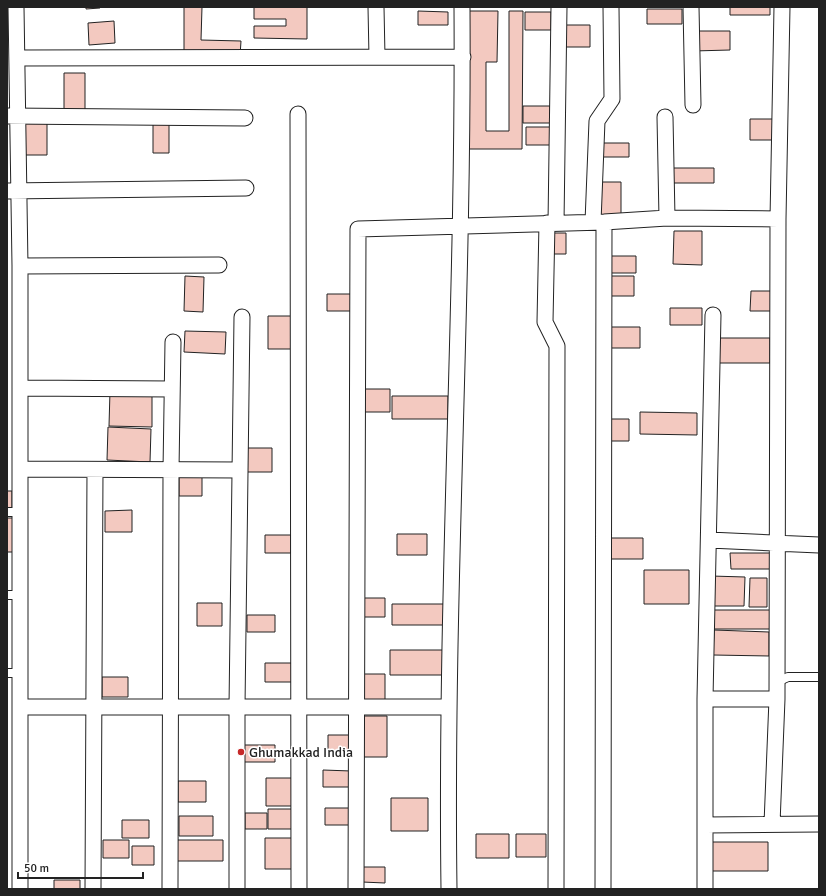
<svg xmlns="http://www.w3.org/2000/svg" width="826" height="896" viewBox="0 0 826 896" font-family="Signika,sans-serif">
	<rect width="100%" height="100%" fill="#fff"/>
	<path fill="#f3c9c0" stroke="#222" d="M86,7h14v1l-14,1z
		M184,7h18l-1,33 40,1 -1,15 -56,-1z
		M254,7h53v32l-53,-1v-12h32v-7h-32z
		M730,7h40v8h-40z
		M647,9h35v15h-35z
		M418,11l30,1v13h-30z
		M467,11h31l-1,51h-11v69h23v-120h14l-1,138h-56z
		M525,12h26v18h-26z
		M114,21l1,22 -26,2 -1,-22z
		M562,25h28v22h-28z
		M693,31h37v19l-37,1z
		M64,73h21v42h-21z
		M523,106h27v17h-27z
		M153,119h16v34h-16z
		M750,119h24v21h-24z
		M23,122h24v33h-24z
		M526,127h24v18h-24z
		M600,143h29v14h-29z
		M667,168h47v15h-47z
		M595,182h26v37l-26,1z
		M674,231h28v34l-29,-1z
		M549,233h17v21h-17z
		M608,256h28v17h-28z
		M185,276l19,1 -1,35 -19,-1z
		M608,276h26v20h-26z
		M751,291h22v20h-23z
		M327,294h25v17h-25z
		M670,308h32v17h-32z
		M268,316h26v33h-26z
		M606,327h34v21h-34z
		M185,331l41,1 -1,22 -41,-2z
		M719,338h51v25h-51z
		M361,389h29v23h-29z
		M110,391l42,1v35l-43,-1z
		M392,396h56v23h-56z
		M640,412l57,1v22l-57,-1z
		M606,419h23v22h-23z
		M108,427l43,2 -1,33 -43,-2z
		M246,448h26v24h-26z
		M179,474h23v22h-23z
		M7,491h5v19h-5z
		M132,510v22h-27v-21z
		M7,518h9l-1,34h-8z
		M397,534h30v21h-30z
		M265,535h26v18h-26z
		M609,538h34v21h-34z
		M730,553h40v16h-39z
		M644,570h45v34h-45z
		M711,576l34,1 -1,29h-34z
		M750,578h17v29h-18z
		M358,598h27v19h-27z
		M197,603h25v23h-25z
		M392,604h52v21h-52z
		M712,610h59l-1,19h-58z
		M247,615h28v17h-28z
		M714,630l55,2v24l-56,-1z
		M390,650h57v25h-57z
		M265,663h28v19h-28z
		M359,674h26v28h-26z
		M102,677h26v20h-26z
		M361,716h26v41h-26z
		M328,735h21v19l-21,-1z
		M244,745h31v17h-31z
		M323,770l28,1 -1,16h-27z
		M266,778h27v28h-27z
		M178,781h28v21h-28z
		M391,798h37v33h-37z
		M325,808h26v17h-26z
		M268,809h25v20h-25z
		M245,813h22v16h-22z
		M179,816h34v20h-34z
		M122,820h27v18h-27z
		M476,834h33v24h-33z
		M516,834h30v23h-30z
		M265,838h27v31h-27z
		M103,840h26v18h-26z
		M176,840h47v21h-47z
		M712,842h56v29h-56z
		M132,846h22v19h-22z
		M362,867h23v16l-23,-1z
		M54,880h26v9h-26z"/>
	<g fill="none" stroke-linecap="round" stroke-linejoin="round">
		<defs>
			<path id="lane" d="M7,512h12
				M7,595h12
				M7,673h12
				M777,682l11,-5h31"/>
			<path id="street" d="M16,7l4,259v623
				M376,7l1,50
				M691,7l2,98
				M17,58l446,-1
				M298,114l1,775
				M8,116l237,2
				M665,117l2,101
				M7,191l239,-3
				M593,222l4,-101 15,-22 -1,-92
				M547,223l-2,99 12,24 -1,543
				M556,223l3,-216
				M20,266l199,-1
				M20,388l152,1
				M20,469l220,1
				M709,540l110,5
				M705,699h72l1,-480 4,-212
				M20,707h429
				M772,824l5,-125
				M705,825l114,-1
				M93,889l2,-419
				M170,889l1,-419 2,-128
				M237,889v-182l5,-390
				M356,889l2,-660 246,-7 63,-4 111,1
				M449,889c-4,-294 15,-588 13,-882
				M603,889l1,-667
				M705,889v-190l8,-384"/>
		</defs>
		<use href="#lane" stroke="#222" stroke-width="10"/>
		<use href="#street" stroke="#222" stroke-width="17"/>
		<use href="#lane" stroke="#fff" stroke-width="8"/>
		<use href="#street" stroke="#fff" stroke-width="15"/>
	</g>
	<circle fill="#c62828" stroke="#fff" stroke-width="1.5" cx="241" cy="752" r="4"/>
	<g text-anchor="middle" stroke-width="3" stroke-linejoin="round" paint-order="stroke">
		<g font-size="14" fill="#222" stroke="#fff" text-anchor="start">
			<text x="249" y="757">Ghumakkad India</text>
		</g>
	</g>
	<rect width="826" height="896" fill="none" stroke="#222222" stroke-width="16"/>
	<path d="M18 872v6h125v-6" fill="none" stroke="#222222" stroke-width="2"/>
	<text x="24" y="872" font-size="12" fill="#222222" stroke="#ffffff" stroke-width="3" paint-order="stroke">50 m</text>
</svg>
